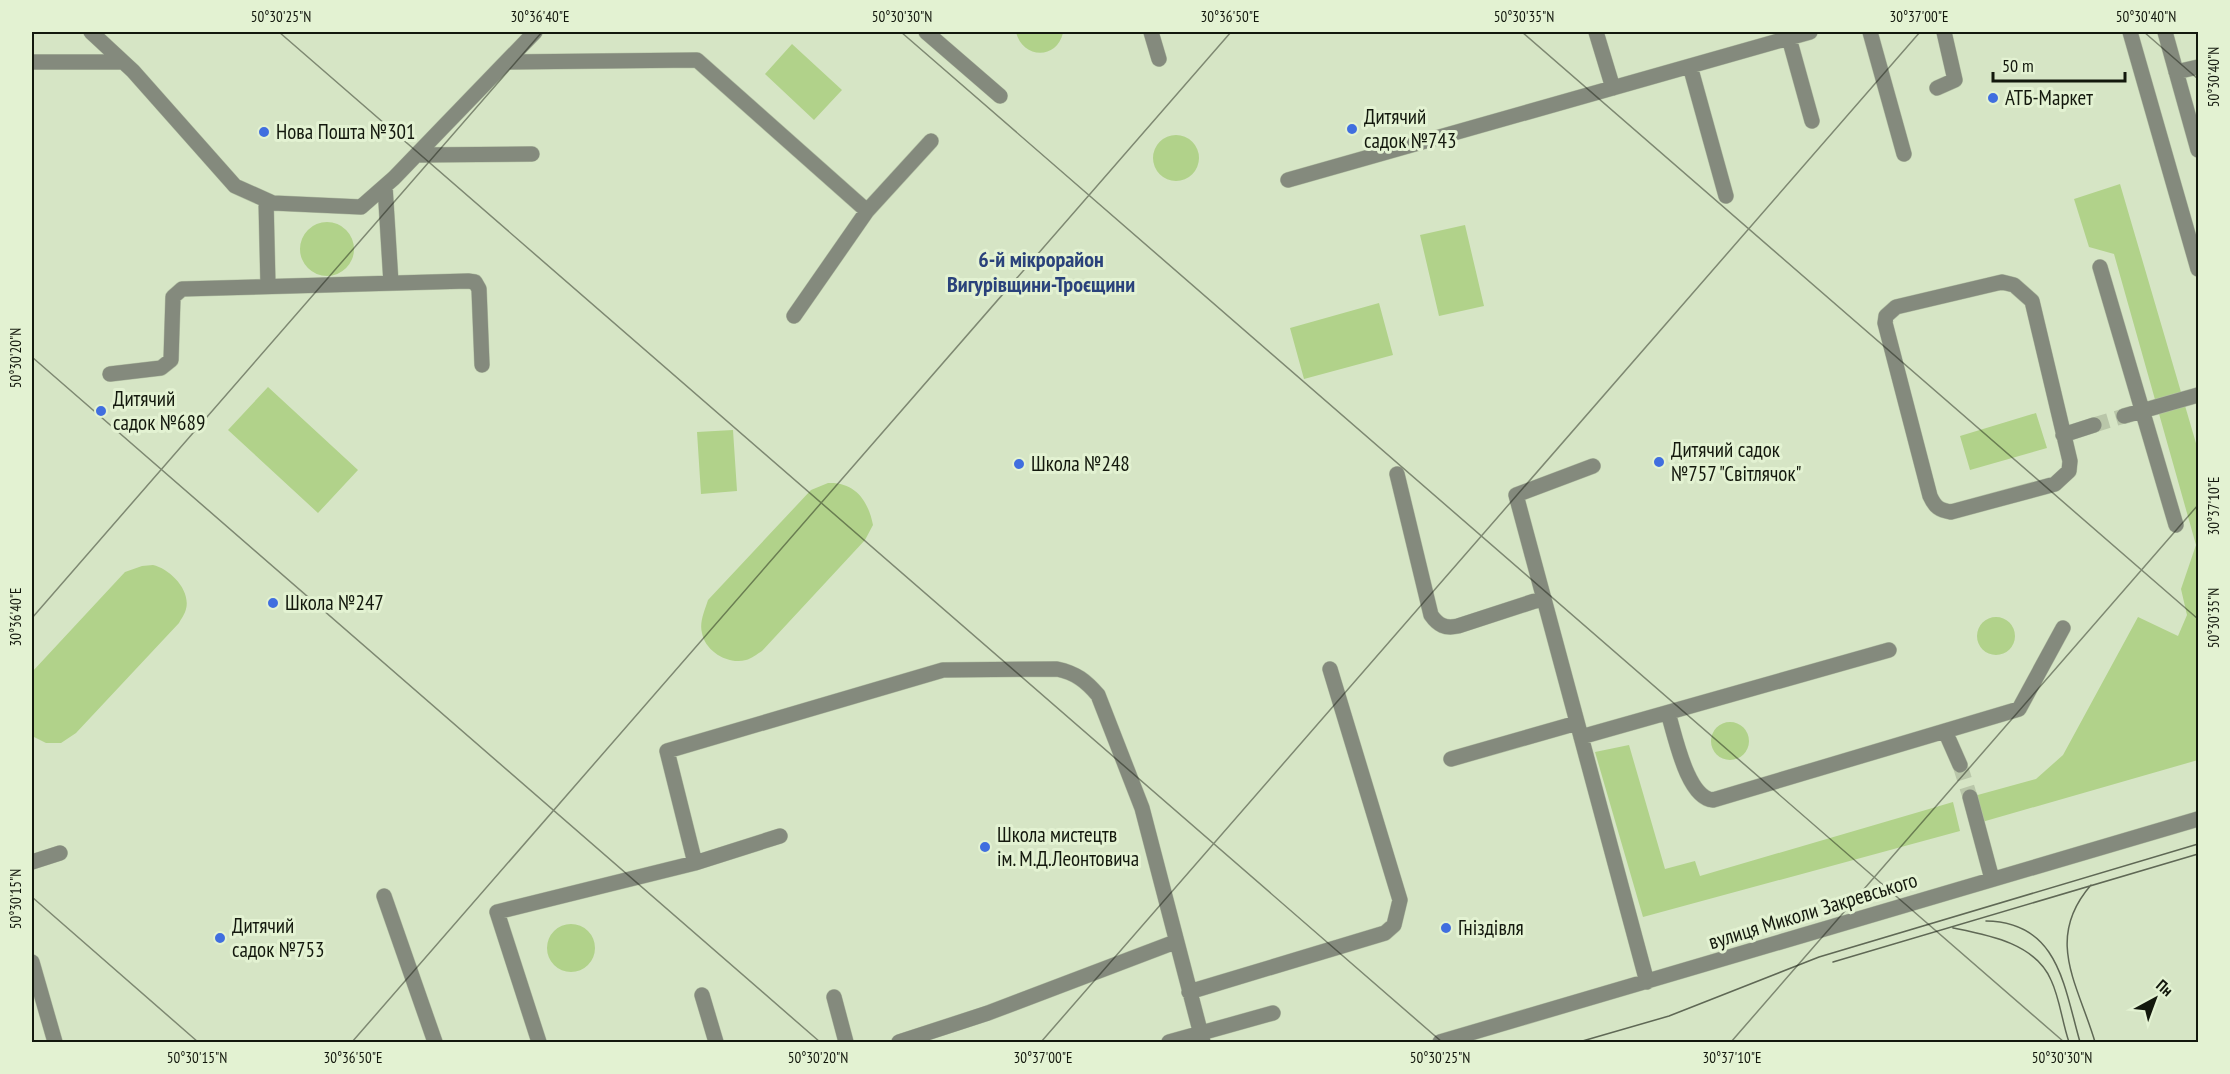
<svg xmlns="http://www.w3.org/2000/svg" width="2230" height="1074" viewBox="0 0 2230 1074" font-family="'PT Sans Narrow',sans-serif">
	<rect width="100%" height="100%" fill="#d6e5c5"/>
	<path fill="#b1d28a" d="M1016,32h47v1c-7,28 -41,25 -47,-1z
		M792,44l50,46 -28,30 -49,-46z
		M1153 158a23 23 0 1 1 46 0a23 23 0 1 1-46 0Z
		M2120,184l78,266v310l-216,62 -8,-26 62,-17 27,-24 75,-138 40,19 9,-21 -6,-26 15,-44 -82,-291 -25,-7 -15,-48z
		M300 249a27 27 0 1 1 54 0a27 27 0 1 1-54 0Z
		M1465,225l19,81 -45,10 -19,-81z
		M1379,303l14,52 -89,24 -14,-51z
		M268,387l90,83 -40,43 -90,-83z
		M2036,413l11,35 -77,22 -10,-34z
		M733,430l4,61 -36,3 -4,-62z
		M828,483c27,-1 40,17 45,42l-8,15 -103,111c-5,3 -11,8 -16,9 -18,5 -41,-9 -44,-27 -3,-11 3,-23 6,-33l103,-110z
		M153,565c17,4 38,25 33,44 -1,5 -5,10 -7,14l-103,110 -15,10h-15l-14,-7v-64l93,-100 17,-6z
		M1977 636a19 19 0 1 1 38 0a19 19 0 1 1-38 0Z
		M1711 741a19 19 0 1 1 38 0a19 19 0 1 1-38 0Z
		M1629,745l36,124 30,-8 5,15 253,-74 7,29 -317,86 -48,-165z
		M547 948a24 24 0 1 1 48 0a24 24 0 1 1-48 0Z"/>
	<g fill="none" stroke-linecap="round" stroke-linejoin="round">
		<path stroke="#b9c6a9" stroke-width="15" stroke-dasharray="15 8" stroke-linecap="butt" d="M2094,425l30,-9
			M1960,765l10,32"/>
		<defs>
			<path id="minor" d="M91,32l42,39 102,115 38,17 88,4 33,-29 141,-146
				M926,32l74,64
				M1151,32l8,27
				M1596,32l17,56
				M1870,32l34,122
				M2130,32l68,237
				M2165,32l33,118
				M1789,38l23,83
				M32,62h91
				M507,62l190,-2 170,151
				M1690,66l36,130
				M2176,72l22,-5
				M1937,88l18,-8 -11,-48
				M416,155l116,-1
				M1288,180l522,-148
				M385,186l6,97
				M266,200l2,86
				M2100,267l76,258
				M2002,282l12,3 18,16 38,160 -1,10 -14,13 -104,28c-12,-2 -16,-5 -21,-16l-45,-173 1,-7 10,-9z
				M794,316l73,-105 64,-70
				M110,374l51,-6 10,-8 2,-63 9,-8 286,-8 7,1 4,7 3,76
				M2124,416l74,-21
				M2063,435l31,-10
				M1593,466l-77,29 131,487
				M1397,474l34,141c7,10 14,14 27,11l86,-28
				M1668,713c7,22 19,85 45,87l306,-91 44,-81
				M1945,731l15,34
				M1581,737l308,-87
				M1451,759l126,-36
				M1970,797l22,82
				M32,862l28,-9
				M695,863l-28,-112 276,-81 114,-1c19,4 29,12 41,26l44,113 61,234
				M384,896l51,146
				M32,962l23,80
				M1189,992l196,-59 9,-8 6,-25 -70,-231
				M702,995l14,47
				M834,997l12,45
				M539,1042l-42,-130 198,-49 85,-27
				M899,1042l89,-29 187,-71
				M1169,1042l104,-29
				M1440,1042l758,-223"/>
		</defs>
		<use href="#minor" stroke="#b3c0a4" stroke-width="16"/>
		<use href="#minor" stroke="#848a7d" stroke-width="15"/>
		<path stroke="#5f6855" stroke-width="1.5" d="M2091,885c-47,54 -13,99 4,157
			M1986,921c73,1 78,66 94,121
			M1953,928c35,7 82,15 98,52 9,19 11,42 18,62
			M1833,962l365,-108
			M1579,1042l90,-26 150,-59 379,-113"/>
	</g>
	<path fill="none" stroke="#13180d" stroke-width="1.5" stroke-opacity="0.45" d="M279,32l1163,1010M901,32l1163,1010M1522,32l676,587M2144,32l54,47M32,357l788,685M32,618l510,-586M32,897l166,145M352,1042l879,-1010M1041,1042l879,-1010M1731,1042l467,-537"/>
	<g fill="#406edf" stroke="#e3f2d2" stroke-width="2">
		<circle cx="1993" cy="98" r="6"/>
		<circle cx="1352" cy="129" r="6"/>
		<circle cx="264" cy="132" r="6"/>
		<circle cx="101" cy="411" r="6"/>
		<circle cx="1659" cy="462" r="6"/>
		<circle cx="1019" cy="464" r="6"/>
		<circle cx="273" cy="603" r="6"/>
		<circle cx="985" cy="847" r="6"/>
		<circle cx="1446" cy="928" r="6"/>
		<circle cx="220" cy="938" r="6"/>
	</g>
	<g text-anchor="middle" stroke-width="6" stroke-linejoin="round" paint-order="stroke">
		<g font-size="21" fill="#13180d" stroke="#e3f2d2" text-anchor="start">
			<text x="2005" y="105">АТБ-Маркет</text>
			<text x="1364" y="124">Дитячий<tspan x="1364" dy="24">садок №743</tspan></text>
			<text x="276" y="139">Нова Пошта №301</text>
			<text x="113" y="406">Дитячий<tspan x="113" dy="24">садок №689</tspan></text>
			<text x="1671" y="457">Дитячий садок<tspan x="1671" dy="24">№757 "Світлячок"</tspan></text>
			<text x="1031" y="471">Школа №248</text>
			<text x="285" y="610">Школа №247</text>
			<text x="997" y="842">Школа мистецтв<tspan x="997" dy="24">ім. М.Д.Леонтовича</tspan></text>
			<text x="232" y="933">Дитячий<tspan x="232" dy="24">садок №753</tspan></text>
			<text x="1458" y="935">Гніздівля</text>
		</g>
		<g font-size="21" fill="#13180d" stroke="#e3f2d2">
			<text transform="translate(1813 911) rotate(-17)" y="7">вулиця Миколи Закревського</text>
		</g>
		<g font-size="22" font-weight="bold" fill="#2a427b" stroke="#e3f2d2">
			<text x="1041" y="267">6-й мікрорайон<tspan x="1041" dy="25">Вигурівщини-Троєщини</tspan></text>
		</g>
	</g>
	<rect width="2230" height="1074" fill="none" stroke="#e3f2d2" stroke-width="66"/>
	<g transform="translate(2155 999) rotate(41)" stroke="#e3f2d2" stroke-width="4.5" paint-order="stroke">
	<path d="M0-4.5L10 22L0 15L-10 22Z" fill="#13180d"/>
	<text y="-9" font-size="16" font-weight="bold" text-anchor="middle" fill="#13180d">Пн</text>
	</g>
	<path d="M1993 72v9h132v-9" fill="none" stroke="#13180d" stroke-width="3"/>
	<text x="2002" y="72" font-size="18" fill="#13180d" stroke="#e3f2d2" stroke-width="4.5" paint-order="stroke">50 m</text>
	<rect x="33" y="33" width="2164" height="1008" fill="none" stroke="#13180d" stroke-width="2"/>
	<g font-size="15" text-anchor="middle" fill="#13180d">
		<text x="281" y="22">50°30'25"N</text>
		<text x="540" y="22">30°36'40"E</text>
		<text x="902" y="22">50°30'30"N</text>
		<text x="1230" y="22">30°36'50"E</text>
		<text x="1524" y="22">50°30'35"N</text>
		<text x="1919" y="22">30°37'00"E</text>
		<text x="2146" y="22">50°30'40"N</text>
		<text transform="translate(2214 77) rotate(-90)" y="5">50°30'40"N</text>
		<text transform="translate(16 358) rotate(-90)" y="5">50°30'20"N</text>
		<text transform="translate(2214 506) rotate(-90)" y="5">30°37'10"E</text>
		<text transform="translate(16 617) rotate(-90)" y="5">30°36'40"E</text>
		<text transform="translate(2214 618) rotate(-90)" y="5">50°30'35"N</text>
		<text transform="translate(16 899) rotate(-90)" y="5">50°30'15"N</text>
		<text x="197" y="1063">50°30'15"N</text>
		<text x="353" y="1063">30°36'50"E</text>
		<text x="818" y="1063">50°30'20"N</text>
		<text x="1043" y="1063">30°37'00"E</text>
		<text x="1440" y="1063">50°30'25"N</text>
		<text x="1732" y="1063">30°37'10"E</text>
		<text x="2062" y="1063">50°30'30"N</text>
	</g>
</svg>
